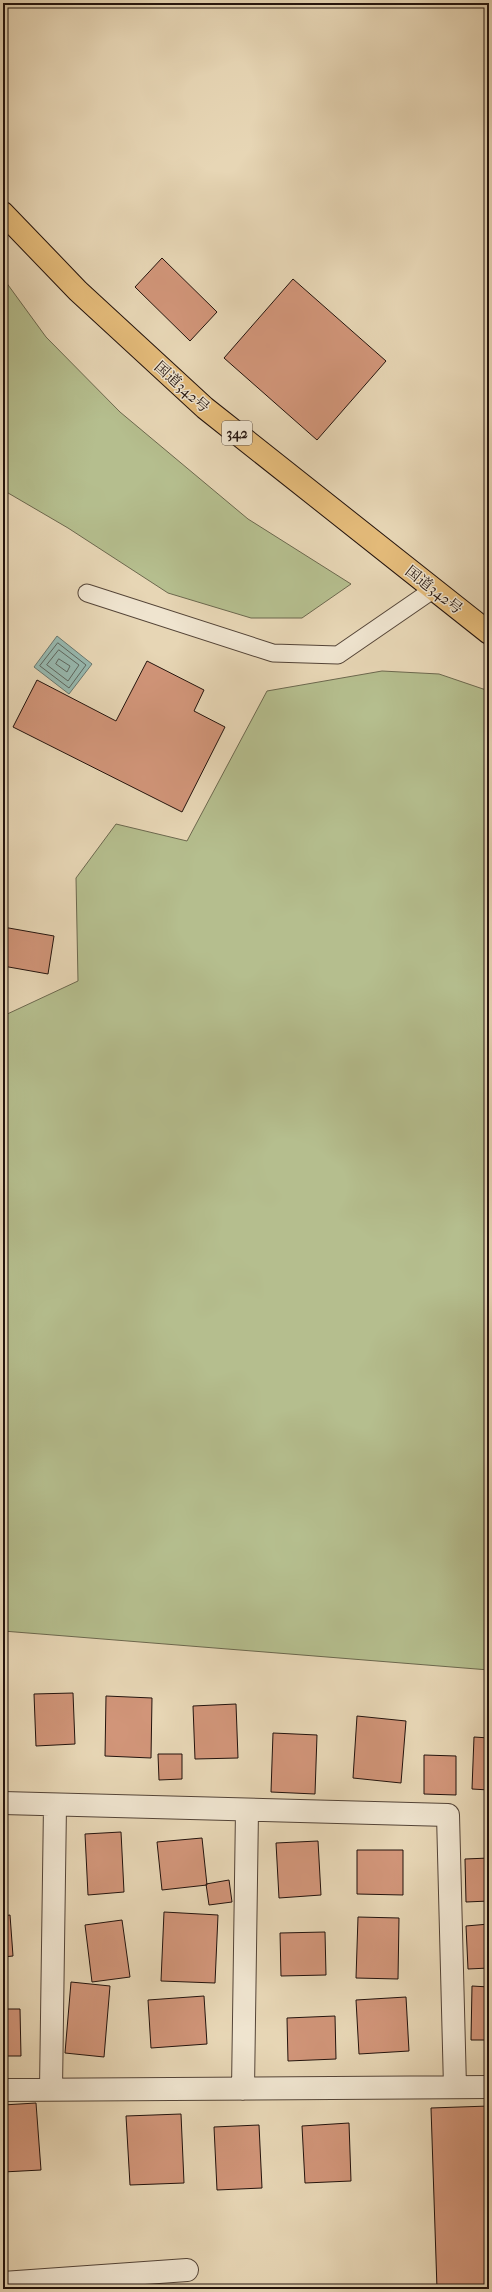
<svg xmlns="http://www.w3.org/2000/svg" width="492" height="2292" viewBox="0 0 492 2292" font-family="'IM FELL French Canon','Noto Serif JP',serif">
	<rect width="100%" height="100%" fill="#e7d6b5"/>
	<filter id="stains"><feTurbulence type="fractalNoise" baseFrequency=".005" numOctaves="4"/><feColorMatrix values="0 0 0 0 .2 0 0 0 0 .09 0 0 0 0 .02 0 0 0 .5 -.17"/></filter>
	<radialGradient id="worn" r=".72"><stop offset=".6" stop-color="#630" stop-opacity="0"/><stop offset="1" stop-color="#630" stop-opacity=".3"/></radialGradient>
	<path fill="#b5be8e" stroke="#6c684e" d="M3,278l43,59 74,75 128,107 103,65 -49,34h-51l-83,-25 -100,-65 -65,-38z
		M382,671l57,3 50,17v979l-486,-39v-615l75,-35 -2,-103 40,-54 71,17 80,-150z"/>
	<path fill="#97b9b0" stroke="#69776f" d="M57,636l35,28 -23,30 -35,-27z"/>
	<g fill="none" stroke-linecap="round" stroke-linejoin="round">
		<path stroke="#5d665e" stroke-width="1" d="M58,643l28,22 -17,23 -29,-22z
			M59,650l20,15 -11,16 -21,-16z
			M59,659l11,7 -3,6 -11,-8z"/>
	</g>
	<path fill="#d19579" stroke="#23130d" d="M162,258l55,54 -27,29 -55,-54z
		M293,279l93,82 -69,79 -93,-82z
		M147,661l57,29 -10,21 31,16 -43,85 -169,-85 24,-47 79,41z
		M3,927l51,9 -6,38 -45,-8z
		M73,1693l2,51 -39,2 -2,-52z
		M106,1696l46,2 -1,60 -46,-2z
		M236,1704l2,54 -43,1 -2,-53z
		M357,1716l49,5 -5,62 -48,-5z
		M273,1733l44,2 -2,59 -44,-2z
		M474,1737l15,1v52l-17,-1z
		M158,1754h24v25l-23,1z
		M424,1755l32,1v39l-32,-1z
		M3,1830h2l2,64h-4z
		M121,1832l3,60 -36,3 -3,-61z
		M202,1838l5,47 -45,5 -5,-48z
		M318,1841l3,54 -42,3 -3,-55z
		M357,1850h46v45l-46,-1z
		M489,1858v43l-23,1 -1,-43z
		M229,1880l3,22 -23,3 -3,-21z
		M164,1912l54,3 -3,68 -54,-2z
		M10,1915l3,41 -10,1v-41z
		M358,1917l41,1 -1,61 -42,-1z
		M122,1920l8,57 -38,5 -7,-57z
		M489,1924v44l-21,1 -2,-43z
		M325,1932l1,43 -45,1 -1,-43z
		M71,1982l39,4 -6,71 -39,-4z
		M472,1986l17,1v53h-18z
		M204,1996l3,48 -56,4 -3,-48z
		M406,1997l3,54 -50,3 -3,-54z
		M3,2009h17l1,47h-18z
		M335,2016l1,43 -48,2 -1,-43z
		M36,2103l5,67 -38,2v-67z
		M489,2106v183h-52l-6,-181z
		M181,2114l3,69 -54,2 -4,-69z
		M349,2123l2,58 -46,2 -3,-57z
		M259,2125l3,63 -45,2 -3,-63z"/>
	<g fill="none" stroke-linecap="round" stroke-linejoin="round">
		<defs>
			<path id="service" d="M87,593l186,60 65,2 96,-66"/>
			<path id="minor" d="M3,1803l445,12 7,272
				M51,2089l4,-284
				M243,2089l4,-279
				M3,2090l486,-3
				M3,2283l184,-13"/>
			<path id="trunk" d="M3,213l75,78 127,117 284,225"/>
		</defs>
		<use href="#service" stroke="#544437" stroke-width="19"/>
		<use href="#minor" stroke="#544437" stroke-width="24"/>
		<use href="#trunk" stroke="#23130d" stroke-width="24"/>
		<use href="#service" stroke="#efe4cf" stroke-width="17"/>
		<use href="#minor" stroke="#efe4cf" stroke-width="22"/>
		<use href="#trunk" stroke="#e4bb7a" stroke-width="22"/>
	</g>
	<g text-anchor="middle" stroke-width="3" stroke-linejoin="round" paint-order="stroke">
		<rect fill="#efe4cf" stroke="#605247" stroke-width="1" x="222" y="421" width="30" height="24" rx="3"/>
		<g font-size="14" font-weight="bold" fill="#23130d">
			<text x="237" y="438">342</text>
		</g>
		<g font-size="15" fill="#23130d" stroke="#efe4cf">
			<text transform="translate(182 387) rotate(42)" y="5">国道342号</text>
			<text transform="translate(434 590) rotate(38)" y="5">国道342号</text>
		</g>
	</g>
	<rect width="492" height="2292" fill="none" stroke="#e7d6b5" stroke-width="16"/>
	<rect x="4" y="4" width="484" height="2284" fill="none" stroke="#23130d" stroke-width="2"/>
	<rect x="8" y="8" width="476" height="2276" fill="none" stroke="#23130d"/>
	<rect width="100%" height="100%" filter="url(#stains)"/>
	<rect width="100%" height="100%" fill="url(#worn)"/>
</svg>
